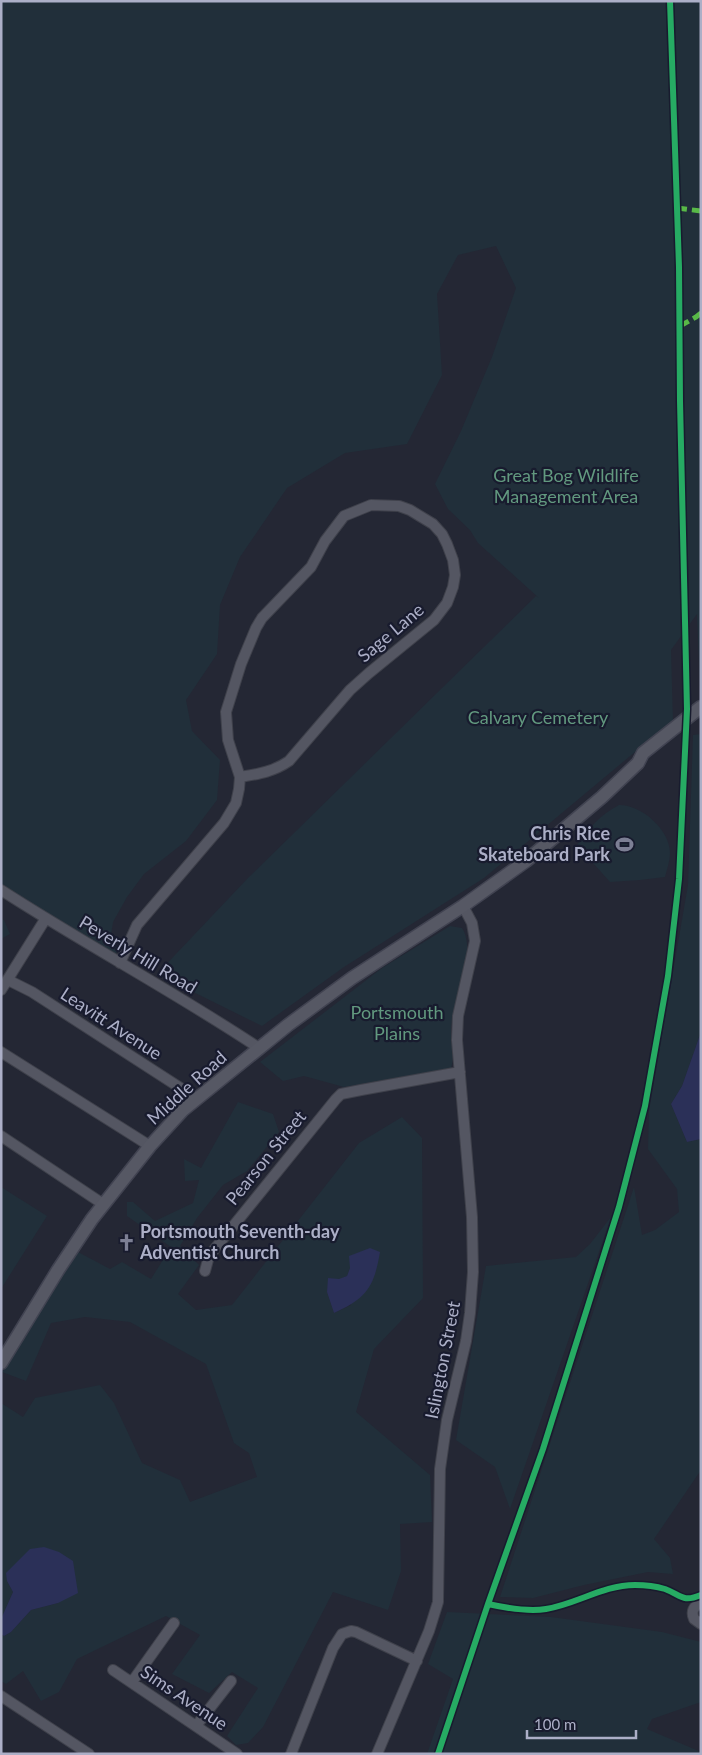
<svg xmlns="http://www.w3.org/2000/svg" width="702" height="1755" viewBox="0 0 702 1755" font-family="Lato,sans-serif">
	<rect width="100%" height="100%" fill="#242734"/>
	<path fill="#212f3a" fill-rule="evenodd" d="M1,1h700v709l-4,-96 -26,36 2,73 -5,4 -2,-1 -182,152 -140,89 -82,59 -105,-52 91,-96 288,-282 3,2 -61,-55 -8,-13 -22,-21 -13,-25 26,-53 31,-74 24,-69 -20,-42 -38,9 -21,39 5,81 -35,69 -62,9 -58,35 -47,69 -20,48 -3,49 -31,46 6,31 28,29 -3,40 -31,41 -42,33 -17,23 -14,25 -2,13 6,15 -1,4 -40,-22 -75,-48z
		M701,734v298l-19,54 -11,18 16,38 14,-3v331l-47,69 16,19 3,16 -25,-2 -64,13 -51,13 -33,-1 134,-410 8,48 13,-5 24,-18 -2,-23 -29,-40 1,-38 39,-226 5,-150z
		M619,805c23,0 51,25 51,48 0,8 -3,16 -5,24l-25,3 -30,2 -33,-37c12,-17 23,-30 42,-40z
		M1,919l3,1 6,14 -9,5z
		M450,926l12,2c16,24 -10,73 -11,102 0,13 4,25 0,38l-107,19 -40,-11 -21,5 -23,-19 122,-94z
		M238,1102l35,12 6,18 -32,39 -24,14 -26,33 -17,28 19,19 -21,29 18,16 36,-5 127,-162 43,-26 20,21 1,160 -49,51 -18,63 74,63 2,47 -32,2 1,47 -13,39 -55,-18 -70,135 -15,16 -12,2 -9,-9 31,-48 -26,-16 -23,21 -37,-19 28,-39 -34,-19 -89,43 -18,33 -18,9 -18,-30 -17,13 -5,-3v-47l3,2 7,-4 20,-22 27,-7 -51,-22 6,11 -12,27v-216l22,14 12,-19 65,-13 14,18 28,60 38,17 10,22 67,-25 -8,-24 -15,-10 -28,-79 -76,-42 -45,-5 -34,6 -25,58 -24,-9 76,-120 32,17 12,-7 29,17 20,-32 -44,-31v-14h6l22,19 38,-18 6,-23 -14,1 -1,-22 17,9zM350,1268l1,37 -17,8 -7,-21 2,-14 10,2 8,-4z
		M1,1187l46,29 -46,73z
		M611,1217l-101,292 -15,-42 -39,-27 30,-174 90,-9 14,-13z
		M447,1612l104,5 111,15 39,10v60l-49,17 -5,10 54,23v2h-274l26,-75 -25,-15z"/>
	<path fill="#2b3058" d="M701,1032v107l-14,3 -16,-38 11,-18z
		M370,1248l10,4c-6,35 -13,46 -46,61l-7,-21 1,-14 11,1 8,-3 3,-8 -1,-12z
		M44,1547l15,5 14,9 5,32 -20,10 -27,7 -20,22 -7,4 -3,-2v-15l12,-27 -6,-11 -1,-8 24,-24z"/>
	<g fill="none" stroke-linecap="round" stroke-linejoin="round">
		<defs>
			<path id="minor" d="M1,890c85,55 174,102 258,158
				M120,963l17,-38 87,-102 12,-20 3,-14 1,-12 -12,-37 -2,-28 15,-48 15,-36 6,-10 49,-51 14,-26 19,-25 27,-11 28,1 11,4 23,14 9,10 5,10 6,16 2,15 -2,12 -6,16 -13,17 -65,53 -19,17 -61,71c-16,11 -31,13 -49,16
				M8,980l24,12 164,106
				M1,990l45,-72
				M1,1052l149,94
				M1,1136l102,68
				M205,1271l4,-15 127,-157 5,-5 20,-4 99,-18
				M701,1603c-8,3 -10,9 -7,16l7,5
				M113,1670l124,84
				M132,1682l42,-59
				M1,1696l88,58
				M196,1726l35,-45
				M291,1754l42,-106 9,-14 9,-3 5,1 61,29
				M377,1754l52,-123 9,-29 2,-133 7,-49 19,-79 4,-28 3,-41 -1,-55 -15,-177 1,-24 17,-75 -3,-18 -9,-17"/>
			<path id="major" d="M1,1363l57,-93 34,-51 58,-73 33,-36 105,-85 64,-47 111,-72 63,-45 76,-64 36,-34 5,-10 58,-46"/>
		</defs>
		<use href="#minor" stroke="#3f414b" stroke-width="12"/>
		<use href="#major" stroke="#414351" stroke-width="15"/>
		<use href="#minor" stroke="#545662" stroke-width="10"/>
		<use href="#major" stroke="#565864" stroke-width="12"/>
		<path stroke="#58b947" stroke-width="5" stroke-dasharray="10 5" stroke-linecap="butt" d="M677,208l24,3
			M680,326l16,-9 5,-4"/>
		<defs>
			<path id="cycleway" d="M488,1604c18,4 40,8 58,5 31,-5 57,-24 89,-24 10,0 20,1 30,4 16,6 17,14 36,6
				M438,1754l50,-150 55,-155 76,-242 26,-101 23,-130 11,-97 8,-170 -7,-308 -1,-134 -9,-266"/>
		</defs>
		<use href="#cycleway" stroke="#181b2e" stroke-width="9"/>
		<use href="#cycleway" stroke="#26ab63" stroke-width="6"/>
	</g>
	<defs>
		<symbol id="stadium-bare" viewBox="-9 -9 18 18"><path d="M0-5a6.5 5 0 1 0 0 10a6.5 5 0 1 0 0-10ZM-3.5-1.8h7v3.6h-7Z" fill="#7c7f94" stroke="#181b2e" stroke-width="2.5" paint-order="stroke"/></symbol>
		<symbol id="church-bare" viewBox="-9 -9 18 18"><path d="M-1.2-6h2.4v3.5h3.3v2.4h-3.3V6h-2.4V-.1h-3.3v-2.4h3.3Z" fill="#7c7f94" stroke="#181b2e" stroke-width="2.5" paint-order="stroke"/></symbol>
	</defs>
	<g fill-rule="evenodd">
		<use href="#stadium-bare" x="612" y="832" width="25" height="25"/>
		<use href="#church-bare" x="114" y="1230" width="25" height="25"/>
	</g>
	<g text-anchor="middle" stroke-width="4.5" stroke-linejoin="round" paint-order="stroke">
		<g font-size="18" fill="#62997f" stroke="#181b2e">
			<text x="566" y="482">Great Bog Wildlife<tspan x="566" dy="21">Management Area</tspan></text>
			<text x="538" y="724">Calvary Cemetery</text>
			<text x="397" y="1019">Portsmouth<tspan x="397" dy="21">Plains</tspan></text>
		</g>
		<g font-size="18" fill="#acafc7" stroke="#181b2e">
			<text transform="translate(391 633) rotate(-40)" y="6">Sage Lane</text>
			<text transform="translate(138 955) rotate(31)" y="6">Peverly Hill Road</text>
			<text transform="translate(111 1024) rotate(33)" y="6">Leavitt Avenue</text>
			<text transform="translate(187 1088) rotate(-42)" y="6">Middle Road</text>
			<text transform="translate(266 1158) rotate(-51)" y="6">Pearson Street</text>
			<text transform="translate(443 1360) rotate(-79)" y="6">Islington Street</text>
			<text transform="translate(184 1698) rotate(34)" y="6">Sims Avenue</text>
		</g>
		<g font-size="18" font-weight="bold" fill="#acafc7" stroke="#181b2e" text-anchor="end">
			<text x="610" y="840">Chris Rice<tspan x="610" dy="21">Skateboard Park</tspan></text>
			<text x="140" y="1238" text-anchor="start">Portsmouth Seventh-day<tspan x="140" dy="21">Adventist Church</tspan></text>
		</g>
	</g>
	<rect width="702" height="1755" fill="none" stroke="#acafc7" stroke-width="5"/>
	<path d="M527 1730v8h109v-8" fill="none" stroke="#acafc7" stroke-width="2.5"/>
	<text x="534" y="1730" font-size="15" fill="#acafc7" stroke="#181b2e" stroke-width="4" paint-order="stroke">100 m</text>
</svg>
